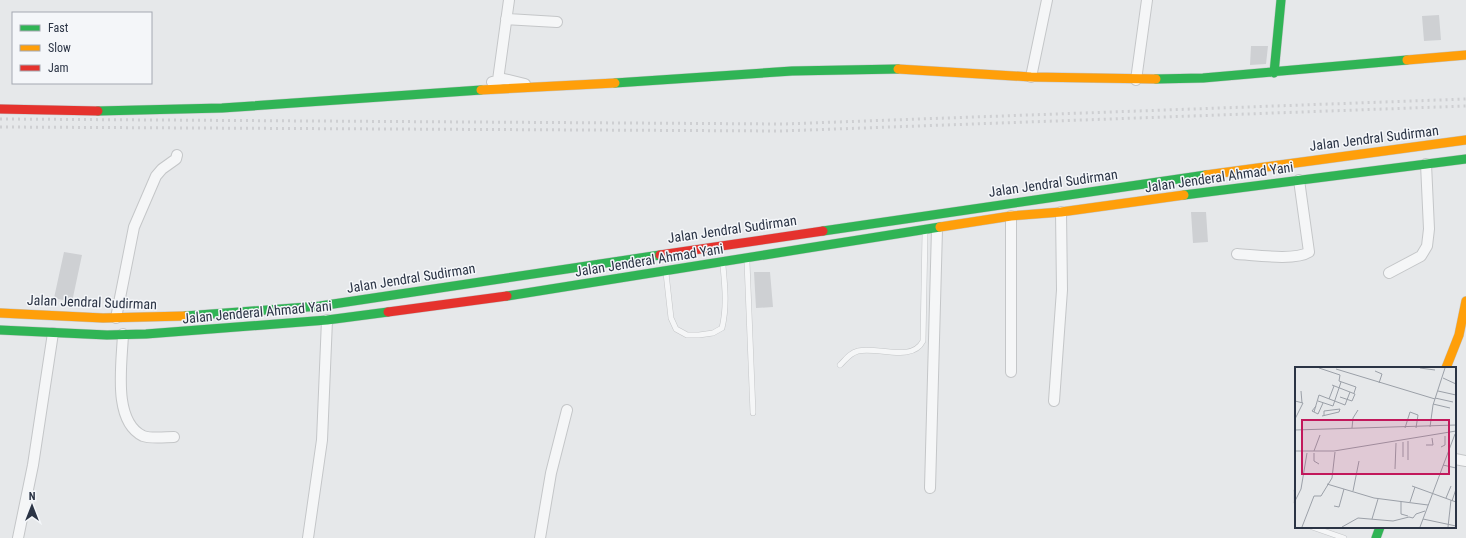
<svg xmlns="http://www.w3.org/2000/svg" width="1466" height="538" viewBox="0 0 1466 538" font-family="'Roboto Condensed',sans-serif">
	<rect width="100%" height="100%" fill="#e6e8ea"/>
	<path fill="#ced0d3" d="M1439,15l2,25 -17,1 -2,-25z
		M1251,46h17l-2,18 -16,1z
		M1191,212h15l2,30 -15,1z
		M64,252l18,3 -10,47 -18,-4z
		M754,272h16l3,35 -17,1z"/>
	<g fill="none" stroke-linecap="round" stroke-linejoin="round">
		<defs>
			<path id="lane" d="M747,262l6,151
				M666,273l5,45 5,11 11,6h12l14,-2 9,-5c5,-21 3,-41 1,-62
				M840,365c6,-6 10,-12 18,-14 19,-5 54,12 65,-10l2,-108
				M1296,492v9
				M1312,527l32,11"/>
			<path id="street" d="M506,19l51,3
				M1031,77l16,-77
				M498,80l11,-80
				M1136,80l11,-80
				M492,82l12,-3 21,5
				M1011,216v156
				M1237,254c18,1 58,7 72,-2l-10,-72
				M1389,273l32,-17 6,-10 2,-17 -3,-65
				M116,318l18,-91 22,-51 6,-7 14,-10 1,-4
				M123,334c-1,29 -11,87 20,102 8,3 23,1 31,1
				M1054,401l8,-111 -1,-78
				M1455,459l11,2
				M930,488l7,-259
				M18,538l15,-73 20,-132
				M308,538l14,-98 5,-120
				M540,538l11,-65 16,-63"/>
			<path id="fast" d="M1274,73l7,-73
				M1156,79l47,-1 204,-18
				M615,83l177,-12 106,-2
				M98,111l124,-3 259,-18
				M1184,195l282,-36
				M823,231l383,-56
				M507,296l433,-69
				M185,316l135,-10 340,-51
				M0,330l107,5 39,-1 181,-14 61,-8
				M1376,538l4,-11"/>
			<path id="slow" d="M1407,60l59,-5
				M898,69l133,8 125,2
				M481,90l134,-7
				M1206,175l260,-35
				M940,227l71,-11 50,-4 123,-17
				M0,313l103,5 82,-2
				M1446,368l13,-33 7,-34"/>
			<path id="jam" d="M0,109l98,2
				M660,255l163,-24
				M388,312l119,-16"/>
		</defs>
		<use href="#lane" stroke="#c4c6c8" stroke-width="6"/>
		<use href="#street" stroke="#c4c6c8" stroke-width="12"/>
		<use href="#fast" stroke="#c4c6c8" stroke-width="10"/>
		<use href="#slow" stroke="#c4c6c8" stroke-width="10"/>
		<use href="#jam" stroke="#c4c6c8" stroke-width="10"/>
		<use href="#lane" stroke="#f5f6f7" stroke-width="5"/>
		<use href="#street" stroke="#f5f6f7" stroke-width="10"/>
		<use href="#fast" stroke="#30b455" stroke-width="9"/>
		<use href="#slow" stroke="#ff9f0a" stroke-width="9"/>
		<use href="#jam" stroke="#e5322d" stroke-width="9"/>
		<path stroke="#cecfd2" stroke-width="3" stroke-dasharray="2 4" stroke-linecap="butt" d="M0,119l783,5 683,-25
			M0,127l781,4 685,-25"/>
	</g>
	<g text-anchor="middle" stroke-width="3" stroke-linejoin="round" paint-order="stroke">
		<g font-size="14" fill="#2b3445" stroke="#f4f6f9">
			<text transform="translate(1374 138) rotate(-7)" y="5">Jalan Jendral Sudirman</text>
			<text transform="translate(1219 177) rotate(-8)" y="5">Jalan Jenderal Ahmad Yani</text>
			<text transform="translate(1053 183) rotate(-8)" y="5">Jalan Jendral Sudirman</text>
			<text transform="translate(732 229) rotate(-8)" y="5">Jalan Jendral Sudirman</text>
			<text transform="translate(649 260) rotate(-9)" y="5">Jalan Jenderal Ahmad Yani</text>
			<text transform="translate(411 278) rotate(-9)" y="5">Jalan Jendral Sudirman</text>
			<text transform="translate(92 302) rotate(2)" y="5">Jalan Jendral Sudirman</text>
			<text transform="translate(257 312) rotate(-5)" y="5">Jalan Jenderal Ahmad Yani</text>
		</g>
	</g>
	<g transform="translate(1295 367)">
		<rect width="161" height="161" fill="#e6e8ea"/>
		<path fill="none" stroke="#9ba0a8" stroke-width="1" d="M24,1l21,7 -1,6 17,6 -2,6M125,1l15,2M41,2l99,30M80,4l7,3 -3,9M148,11l13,6M37,18l23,9 -3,7 -12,-4M6,24l1,12M143,24l18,4M140,31l18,4M34,32l5,-13M0,34l8,2 -8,16M23,34l15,5 8,-24M138,37l17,4M21,39l-4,5 6,3 5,-11M19,45l5,-17 26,10 5,-13M27,49l17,-4 1,-3 -16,2v4M135,60l3,-22 12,-37M57,61l1,-10 5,-8M110,61l5,-16 8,3 -2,13M0,63l161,-5M108,75v15M131,78h7l-1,-7M146,80l4,-2v-9M0,84h39l122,-20M19,84l6,-16M19,86v8l5,3M113,93v-19M148,98l13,3M100,102l1,-26M32,117l47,14 54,7M117,119l44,16M58,124l6,-30M151,131l5,-12M0,134l6,-12 6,-36M106,134v13l7,2M157,134l4,-12M115,135l5,-15M39,139l5,1 5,-18M77,152l6,-20M128,152l33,7M7,160l12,-31h7l11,-18 3,-26M47,160l16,-9 35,3 16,-4 4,1 3,-4 9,-3M125,160l35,-93M153,160l3,-27"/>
		<path fill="#c2185b" fill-opacity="0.15" stroke="#c2185b" stroke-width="2" d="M7,53h147v54h-147z"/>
		<rect width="161" height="161" fill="none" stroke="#2b3445" stroke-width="2"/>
	</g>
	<rect x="12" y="12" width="140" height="72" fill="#f4f6f9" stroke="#a4a8b1"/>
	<rect x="20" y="25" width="20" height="6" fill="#30b455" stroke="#a4a8b1"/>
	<text x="48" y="32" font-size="12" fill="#2b3445">Fast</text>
	<rect x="20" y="45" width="20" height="6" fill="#ff9f0a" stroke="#a4a8b1"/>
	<text x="48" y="52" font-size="12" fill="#2b3445">Slow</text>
	<rect x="20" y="65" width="20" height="6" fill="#e5322d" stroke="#a4a8b1"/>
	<text x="48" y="72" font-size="12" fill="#2b3445">Jam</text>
	<g transform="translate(32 506)" stroke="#f4f6f9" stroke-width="3" paint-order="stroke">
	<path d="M0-3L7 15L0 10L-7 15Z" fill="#2b3445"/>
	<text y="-6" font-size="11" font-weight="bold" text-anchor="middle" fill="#2b3445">N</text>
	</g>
</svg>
